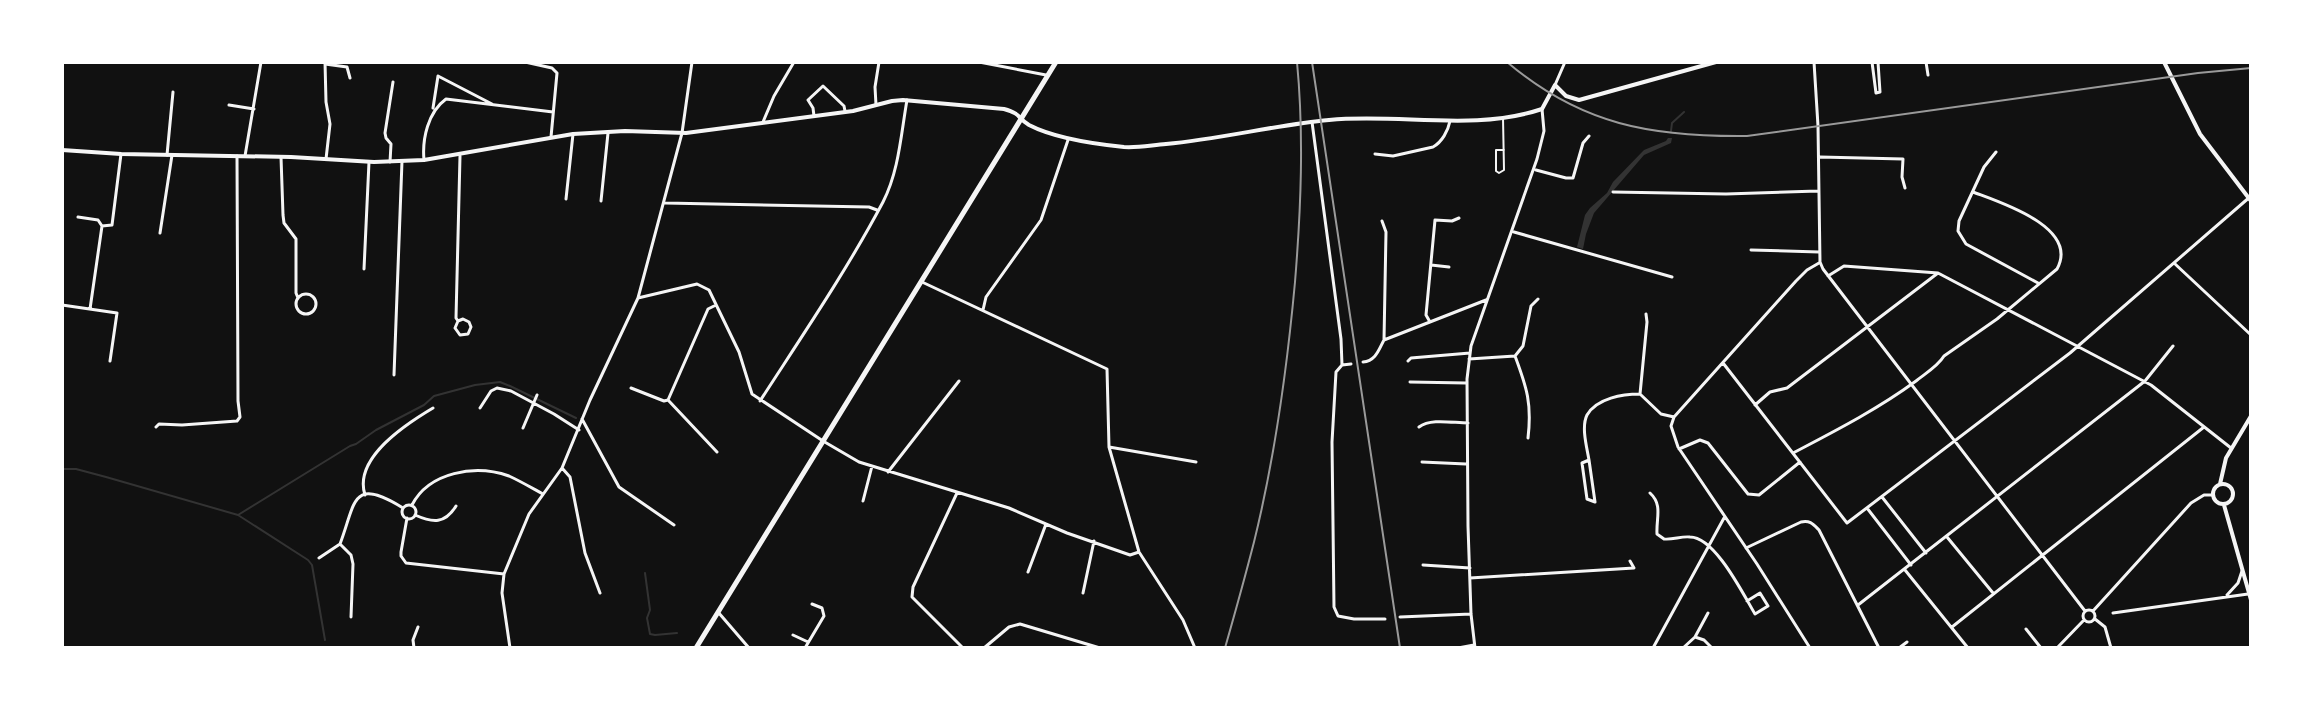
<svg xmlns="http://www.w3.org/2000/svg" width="2313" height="710" viewBox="0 0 2313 710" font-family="'Varela Round',sans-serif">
	<rect width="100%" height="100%" fill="#111"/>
	<path fill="#333" d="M1668,138h4l-1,5 -27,12 -50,58 -8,21 -3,15 -6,-2 8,-32 5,-7 17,-15 6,-11 31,-32 22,-9z"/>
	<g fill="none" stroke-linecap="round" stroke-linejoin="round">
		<path stroke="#333" stroke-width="2" d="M1671,131l1,-8 12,-11
			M62,469h14l30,8 132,38 112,-69 6,-2 20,-14 48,-25 10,-9 41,-11 25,-3 10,4 66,32
			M238,515l70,45 4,5 13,75
			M645,573l5,37 -3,8 3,16 5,1 22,-2"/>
		<path stroke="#f5f5f5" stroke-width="2" d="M1503,118l1,52 -5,3 -3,-2v-21h8"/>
		<path stroke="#f5f5f5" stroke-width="3" d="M325,62l1,40 4,22 -4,35
			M525,62l27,6 5,5 -6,64
			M979,62l67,13
			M1814,62l4,64 2,136 3,7 262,342
			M1872,62l4,31 4,-1 -2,-30
			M1926,62l2,13
			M325,64l22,3 3,11
			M1555,85l10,-23
			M229,105l25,4
			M876,105l-1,-18 4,-25
			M433,108l5,-32 54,28
			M814,116l-1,-8 -5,-8 15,-14 21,20 1,5
			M763,122l11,-26 20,-34
			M1312,122l29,217 1,26
			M1996,152l-12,15 -25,54 -1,10 8,13 72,39
			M1375,154l18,2 40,-9c9,-5 15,-16 17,-26
			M167,155l6,-63
			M245,156l16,-94
			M281,157l2,58 1,8 12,16v54l2,5
			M1820,157l83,2 -1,18 3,11
			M424,160c-2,-21 4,-48 22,-61l107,13
			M390,162l1,-18 -5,-6 -1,-5 8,-51
			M1536,170l30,8h7l10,-35 6,-7
			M1613,192l113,2 92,-3
			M566,199l7,-65
			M601,201l7,-68
			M665,203l204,4 8,3
			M78,217l20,3 4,6
			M1382,221l4,11 -2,108
			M1514,232l158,45
			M160,233l12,-78
			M1751,250l68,2
			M2174,263l77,72
			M1431,265l18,2
			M364,269l5,-107
			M1828,276l16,-10 94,7 213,112 80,63
			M922,282l185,87 2,78 30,105 44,68 12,28
			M296 304a10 10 0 1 1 20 0a10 10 0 1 1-20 0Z
			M638,298l59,-14 12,6 30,62 13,42 71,47 36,21 150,46 58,25 63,22 9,-3
			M62,305l55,8 -7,48
			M90,309l12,-83 10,-1 9,-71
			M983,310l3,-13 55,-77 27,-80
			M458,321l5,-2 6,3 2,5 -3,7 -8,1 -5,-7 3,-7 -2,-3 4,-162
			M1430,322l-4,-7 9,-95 17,1 7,-3
			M1515,356l8,-10 8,-40 7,-7
			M1469,359l46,-3c12,32 17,48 13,82
			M1408,361l3,-3 59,-5
			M1363,362c13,-1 16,-13 21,-22l102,-40
			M1723,363l124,160 223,-170 181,-157
			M1342,365l-6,7 -4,70 2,165 4,9 16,3h31
			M1342,365l9,-1
			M394,375l8,-214
			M1410,382l56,1
			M631,388l33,13 4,-1 40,-91 8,-4
			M1640,394l7,-72 -1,-8
			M668,400l49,52
			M760,401c42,-65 87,-131 123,-199 16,-31 18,-68 24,-102
			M1755,405l15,-13 17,-4 151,-115
			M480,408l11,-17 6,-3 14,3 43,23 25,16
			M582,419l37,68 55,38
			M156,427l3,-3 23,1 55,-4 3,-4 -2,-16 -1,-245
			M1419,427c12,-9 34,-4 49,-4
			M523,428l14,-33
			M1109,447l87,15
			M1679,449l21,-9 8,3 40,51 11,1 41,-33
			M1793,453c42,-22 85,-44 123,-72 10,-8 22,-15 28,-25l53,-37 60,-50c23,-42 -58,-67 -84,-77
			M1589,460l6,42 -8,-3 -5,-36 7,-3c-2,-12 -8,-33 -2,-45 10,-17 36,-21 53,-21l21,20 13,3
			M1422,462l44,2
			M562,468l8,9 15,76 15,40
			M888,472l71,-91
			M957,493l-44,94 -1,10 51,51
			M1650,493c13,12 6,25 7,41l7,5c9,1 17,-3 26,-2 25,0 53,57 65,77l13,-8 -8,-13 -13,8
			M365,495c-12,-37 41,-71 68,-87
			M1882,497l44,56
			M863,501l9,-35
			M412,505c17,-33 63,-41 97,-29 11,5 23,12 34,18
			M402 512a7 7 0 1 1 14 0a7 7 0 1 1-14 0Z
			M1867,508l44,57
			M415,515c18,8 30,9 41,-9
			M407,518l-6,34v4l5,7 98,11
			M1947,537l46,56
			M340,544l11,11 2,9 -2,53
			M1746,548l55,-26c9,-2 12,2 18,8l60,118
			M319,558l21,-14c16,-42 11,-68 63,-36
			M1423,565l47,3
			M1905,570l63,78
			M1028,572l18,-48
			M1470,578l164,-10 -4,-7
			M1083,593l11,-52
			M2227,595l11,-12 4,-12
			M1858,605l287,-224 28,-35
			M2083 616a6 6 0 1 1 12 0a6 6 0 1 1-12 0Z
			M2093,611l98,-108 13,-8h9
			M718,612l31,36
			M2113,613l135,-19
			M1400,617l71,-3
			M2095,619l10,8 6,21
			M1952,627l252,-200
			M2026,629l15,19
			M793,635l15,7
			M1695,637l13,-24
			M414,648l-1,-8 5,-13
			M510,648l-8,-55 2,-19 25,-60 33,-46 28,-68 48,-102 44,-165 10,-71
			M805,648l19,-32 -2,-8 -10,-4
			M984,648l25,-21 11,-3 80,24
			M1458,648l16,-3
			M1475,648l-4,-34 -3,-88 -1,-147 4,-33 66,-187 7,-28 -2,-22
			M1653,648l71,-130
			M1683,648l12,-11 9,3 8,8
			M1810,648l-53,-84 -79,-117 -7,-21 3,-9 122,-136 11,-11 12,-7
			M1899,648l8,-6
			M2057,648l27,-28"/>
		<path stroke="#f5f5f5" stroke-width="4" d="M2164,62l36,72 51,67
			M62,150l59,4 170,3 83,5 50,-2 149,-26 52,-3 61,2 167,-22 39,-10 11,-1 101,9c18,5 13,9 25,16 27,14 65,19 95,22 14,1 28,-2 42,-3 55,-5 109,-19 163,-24 71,-7 144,12 213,-11l13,-24 11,11 13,4 137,-38
			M2213 494a10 10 0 1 1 20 0a10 10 0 1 1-20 0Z
			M2220,484l6,-26 25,-42
			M2224,505l27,95"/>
		<path stroke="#f5f5f5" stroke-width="5" d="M696,648l360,-586"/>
		<path stroke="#9a9a9a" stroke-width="2" d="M1312,62l88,586
			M1507,62c74,63 145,75 240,74l451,-63 53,-5
			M1225,648c10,-35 20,-71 29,-106 21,-85 33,-173 41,-260 6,-74 9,-146 2,-220"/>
	</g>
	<rect width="2313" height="710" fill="none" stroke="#ffffff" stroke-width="128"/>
</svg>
